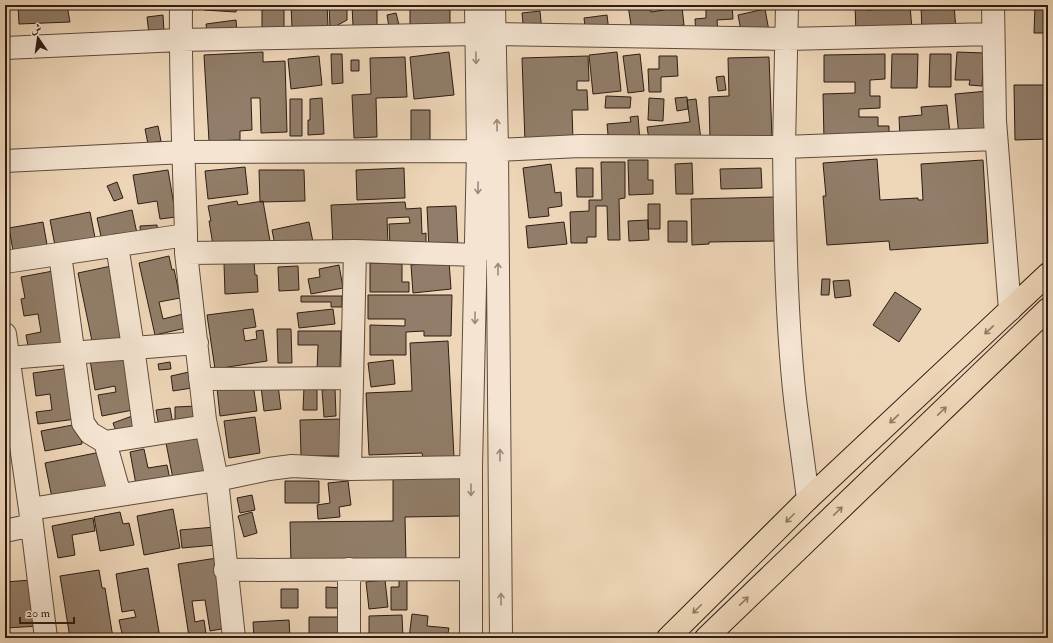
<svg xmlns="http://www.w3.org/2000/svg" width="1053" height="643" viewBox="0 0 1053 643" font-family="'IM FELL Double Pica',Amiri,serif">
	<rect width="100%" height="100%" fill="#eed6b8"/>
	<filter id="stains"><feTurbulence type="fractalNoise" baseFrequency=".005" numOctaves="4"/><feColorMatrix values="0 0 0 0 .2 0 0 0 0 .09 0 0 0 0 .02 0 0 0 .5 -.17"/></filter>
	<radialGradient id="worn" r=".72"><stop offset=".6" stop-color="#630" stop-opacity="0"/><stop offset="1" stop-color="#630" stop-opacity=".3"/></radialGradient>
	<path fill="#917d69" stroke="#2d1d14" d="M18,5h49l3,17 -51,2z
		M205,5h32l-1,7 -32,-2z
		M291,5h36l1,21 -36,2z
		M329,5h18v15l-11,6 -6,1z
		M352,5h25v24l-24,-3z
		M410,5h40v26l-40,1z
		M525,5h12v1l-12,1z
		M628,5h22l1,7 31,-5 2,18 -52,7z
		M688,5h44l1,14 -16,1 1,13 -22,2 -1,-16 11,-1v-11l-18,1z
		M855,5h11l1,5 20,-1v-4h23l2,25 -56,3z
		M921,5h33l2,25 -34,2z
		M1035,5h13v28h-14z
		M284,6v27h-22v-26z
		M765,9l4,22 -27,5 -4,-21z
		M540,11l2,21 -18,1 -2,-20z
		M396,13l3,12 -10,2 -2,-12z
		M163,15l1,17 -15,2 -2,-17z
		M607,15l2,17 -23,3 -2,-17z
		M236,20l1,13 -29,4 -2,-13z
		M263,52v10l22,-1 2,71 -26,1 -1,-35h-9l1,32 -12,1v9l-31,1 -5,-86z
		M449,52l5,43 -40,4 -4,-42z
		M617,52l4,39 -28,3 -4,-39z
		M957,52l27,1 -2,33 -13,-1 1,-5h-15z
		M331,54h11l1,29 -11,1z
		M640,54l4,37 -16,2 -5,-37z
		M885,54v25l-15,1v16h10v12l-21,1v8h19v9h11v12l-65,2 -1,-46 32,-1v-11h-31v-27z
		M892,54h26l-1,34h-26z
		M930,54h21v33h-22z
		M319,56l3,29 -31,4 -3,-30z
		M588,56l1,25h-12v9h10l1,20h-16l1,30 -48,2 -3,-84z
		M659,56h18l1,20 -17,1v15h-12l-1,-23h11z
		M405,57l2,40 -31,1 1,39 -23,1 -2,-43 19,-1 -1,-36z
		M769,57l3,81 -62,2 -1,-43 20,-1 -1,-38z
		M351,60h8v11h-8z
		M724,76l2,14 -8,1 -2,-14z
		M1014,85h33l1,54 -33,1z
		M988,91l4,43 -33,3 -4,-43z
		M606,96l25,1 -1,11h-25z
		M687,97l1,12 -11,2 -2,-13z
		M322,98l2,36 -16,1v-15h2v-21z
		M649,98l15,1 -1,22 -15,-1z
		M290,99h12v37h-12z
		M696,99l5,41 -51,5 -3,-18 43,-5 -3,-22z
		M947,105l3,29 -50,4 -1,-21 23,-2 -1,-8z
		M411,110h19v33h-19z
		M638,116l2,26 -31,3 -2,-21 24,-2 -1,-5z
		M158,126l3,15 -13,3 -3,-15z
		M877,159l3,41 38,-2v2h5l-2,-36 62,-4 5,83 -98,7 -1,-9 -62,4 -4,-49h3l-3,-33z
		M628,160h20v20h5v14l-24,1z
		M601,162h24v36l-6,1 1,41h-12l-1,-34h-11v31h-9v6h-16l-1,-31 19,-1v-11h13z
		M692,163l1,31h-17l-1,-30z
		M551,164l4,29 6,-1 1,14 -14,2 1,8 -20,2 -6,-50z
		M245,167l3,27 -40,5 -3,-28z
		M404,168l1,30 -48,2 -1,-30z
		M576,168h17v29h-16z
		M761,168l1,20 -41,1 -1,-20z
		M168,170l8,47 -16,2 -3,-18 -19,3 -5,-29z
		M259,170h45l1,31 -45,1z
		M117,182l6,16 -9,3 -7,-15z
		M775,197l1,44 -67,1v2l-17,1 -1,-46z
		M237,201l1,4 25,-4 7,40 -56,10 -5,-30h2l-3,-15z
		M405,202l1,7 15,-1 1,26 4,-1v12l-36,1 -1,-22 21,-1 -1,-6 -22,1 1,27 -55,2 -2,-42z
		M648,204h12v25h-12z
		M456,206l2,42 -29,2 -2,-43z
		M132,210l7,33 -35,7 -7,-32z
		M90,212l7,36 -40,8 -7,-36z
		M648,220l1,20 -20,1 -1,-20z
		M668,221h19v21h-19z
		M43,222l6,34 -34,6 -6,-34z
		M309,222l4,20 -37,8 -4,-20z
		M564,222l3,22 -39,4 -2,-22z
		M157,225l1,13 -17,1 -1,-13z
		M169,256l3,14 2,-1 6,29 -21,4 4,17 20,-5 3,14 -31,7 -16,-72z
		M254,261l1,14h2l1,17 -33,2 -1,-31z
		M449,261l2,28 -38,4 -2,-28z
		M370,263l32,1v18h7v10h-39z
		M116,265l9,75 -32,6 -15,-73z
		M339,265l4,23 -32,6 -3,-15 12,-2 -1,-8z
		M298,266l1,24 -20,1 -1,-24z
		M53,271l12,74 -36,7 -3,-17 15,-3 -3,-18 -14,2 -3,-17 4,-1 -4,-21z
		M822,279h8l-1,16h-8z
		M849,280l2,16 -16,2 -2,-17z
		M895,292l26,17 -22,33 -26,-17z
		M368,295h84l-1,41h-27v-5l-18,1v23h-36v-30l35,1v-7h-37z
		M301,296h41v11h-11v-5h-30z
		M253,309l3,18 -13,2 2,12 12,-2 -1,-8 7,-1 4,31 -52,8 -8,-54z
		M333,309l2,15 -36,4 -2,-15z
		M277,329h14l1,34h-14z
		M298,331h43l-1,39h-23l1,-25h-20z
		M448,341l6,116 -31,1 -1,-5 -53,2 -3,-62 46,-2 -2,-48z
		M127,355l11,54 -36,7 -4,-21 18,-3 -1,-6 -20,4 -5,-30z
		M393,360l2,24 -24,3 -3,-24z
		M170,362l1,7 -12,1 -1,-6z
		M70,368l6,51 -38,5 -2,-12 16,-2 -2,-16 -14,2 -3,-23z
		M189,372l3,16 -19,3 -2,-15z
		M253,384l4,27 -37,5 -3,-28z
		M278,385l3,24 -17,2 -3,-24z
		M304,387l13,1v22h-14z
		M335,389l1,27 -12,1 -2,-27z
		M197,406l1,17 -23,1v-17z
		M170,408l3,16 -14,3 -3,-17z
		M135,415l5,14 -22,8 -5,-14z
		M255,417l5,36 -31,5 -5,-37z
		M341,419v37h-40l-1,-36z
		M78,424l4,20 -37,7 -4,-20z
		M200,436l12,40 -38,8 -8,-41z
		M144,449l4,19 19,-3 4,19 -34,6 -7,-38z
		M101,452l7,40 -55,11 -8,-40z
		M461,476l1,40 -57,1 1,45 -115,1 -1,-41 103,-1v-42z
		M285,481h34v22h-34z
		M348,481l3,24 -12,2 1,10 -22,2 -1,-14 13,-2 -2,-20z
		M252,495l3,15 -15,3 -3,-15z
		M173,509l7,39 -36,7 -7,-39z
		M120,512l3,12 6,-1 5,22 -34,6 -6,-34z
		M252,512l5,21 -13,4 -6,-21z
		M93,518l2,13 -23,4 3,20 -17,3 -6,-32z
		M215,527l1,18 -34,3 -2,-18z
		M217,558l10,70 -17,3 -5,-31 -13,1 3,21 9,-2 2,14 -17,3 -11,-73z
		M148,568l12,70h-37l-4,-18 17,-3 -2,-7 -12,2 -6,-38z
		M99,570l3,18h3l8,50h-43l-10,-62z
		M407,574v36h-16v-23h8v-12z
		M31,580l9,46 -35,2v-46z
		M385,580l3,27 -19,2 -3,-27z
		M326,587l18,1 -1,20h-17z
		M281,589h17v19h-17z
		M412,614l16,2 -1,10 22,2 -2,10h-38z
		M402,615l1,23h-34v-22z
		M309,617h40v21h-40z
		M289,620l1,18h-36l-1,-16z"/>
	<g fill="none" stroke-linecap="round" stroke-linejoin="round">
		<defs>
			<path id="minor" d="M494,5l3,145 4,488
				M993,5l2,116 15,189
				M495,34l292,5 206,-5
				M5,48l175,-8 296,-6
				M497,150l83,-4 204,1 3,-142
				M5,161l179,-9 294,-1
				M186,235v18l19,167 12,60 17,158
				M117,245l16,102 12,88
				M186,253l169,-2 122,4
				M60,254l23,169 7,10 15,9 15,53
				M5,262l181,-27c-2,-76 -6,-153 -5,-230
				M5,334l25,175 16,129
				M8,358l189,-15
				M200,379l152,-1
				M105,442l101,-16
				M350,469l5,-218
				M808,499c-4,-33 -9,-66 -13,-100 -9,-83 -10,-168 -11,-252l212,-8
				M30,509l187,-29 52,-11 23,-3 58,3 121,-2
				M5,531l27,-6
				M349,569v69
				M225,570l246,-1
				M471,638v-171l7,-316 -2,-146"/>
			<path id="major" d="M668,638l140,-139 240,-225
				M706,638l342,-329"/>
		</defs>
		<use href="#minor" stroke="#5d4b3d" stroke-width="24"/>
		<use href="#major" stroke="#2d1d14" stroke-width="24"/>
		<use href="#minor" stroke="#f4e4d1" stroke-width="22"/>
		<use href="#major" stroke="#eed6b8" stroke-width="22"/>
	</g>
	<defs><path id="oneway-shaft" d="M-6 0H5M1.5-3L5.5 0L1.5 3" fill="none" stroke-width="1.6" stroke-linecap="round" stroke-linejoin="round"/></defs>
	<g stroke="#9a8a7c">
		<use href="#oneway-shaft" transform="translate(476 58) rotate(89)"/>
		<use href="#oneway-shaft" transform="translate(497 125) rotate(-91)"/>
		<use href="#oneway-shaft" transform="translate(478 188) rotate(91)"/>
		<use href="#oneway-shaft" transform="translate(498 269) rotate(-90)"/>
		<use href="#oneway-shaft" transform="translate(475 318) rotate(91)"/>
		<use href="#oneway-shaft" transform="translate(500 455) rotate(-90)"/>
		<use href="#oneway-shaft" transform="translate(471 490) rotate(90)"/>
		<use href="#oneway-shaft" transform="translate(501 599) rotate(-90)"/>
	</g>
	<g stroke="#8e7a66">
		<use href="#oneway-shaft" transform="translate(989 330) rotate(137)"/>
		<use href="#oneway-shaft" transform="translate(942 411) rotate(-44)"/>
		<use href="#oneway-shaft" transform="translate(894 419) rotate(137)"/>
		<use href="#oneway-shaft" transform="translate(838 511) rotate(-44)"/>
		<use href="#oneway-shaft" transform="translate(790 518) rotate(135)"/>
		<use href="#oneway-shaft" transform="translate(744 601) rotate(-44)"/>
		<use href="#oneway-shaft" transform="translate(697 609) rotate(135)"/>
	</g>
	<rect width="1053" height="643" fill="none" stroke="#eed6b8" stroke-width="20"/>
	<rect x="6" y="6" width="1041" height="631" fill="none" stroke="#2d1d14" stroke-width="2"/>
	<rect x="10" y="10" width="1033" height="623" fill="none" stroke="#2d1d14"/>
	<g transform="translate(38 38) rotate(347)" stroke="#f4e4d1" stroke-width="3" paint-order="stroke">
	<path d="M0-3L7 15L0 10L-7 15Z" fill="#2d1d14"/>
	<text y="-6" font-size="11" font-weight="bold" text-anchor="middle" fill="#2d1d14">ش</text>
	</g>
	<path d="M20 617v6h54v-6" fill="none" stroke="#2d1d14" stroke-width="2"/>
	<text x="26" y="617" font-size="12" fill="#2d1d14" stroke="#f4e4d1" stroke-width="3" paint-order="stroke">20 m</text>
	<rect width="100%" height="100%" filter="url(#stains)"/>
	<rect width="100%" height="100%" fill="url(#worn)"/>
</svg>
